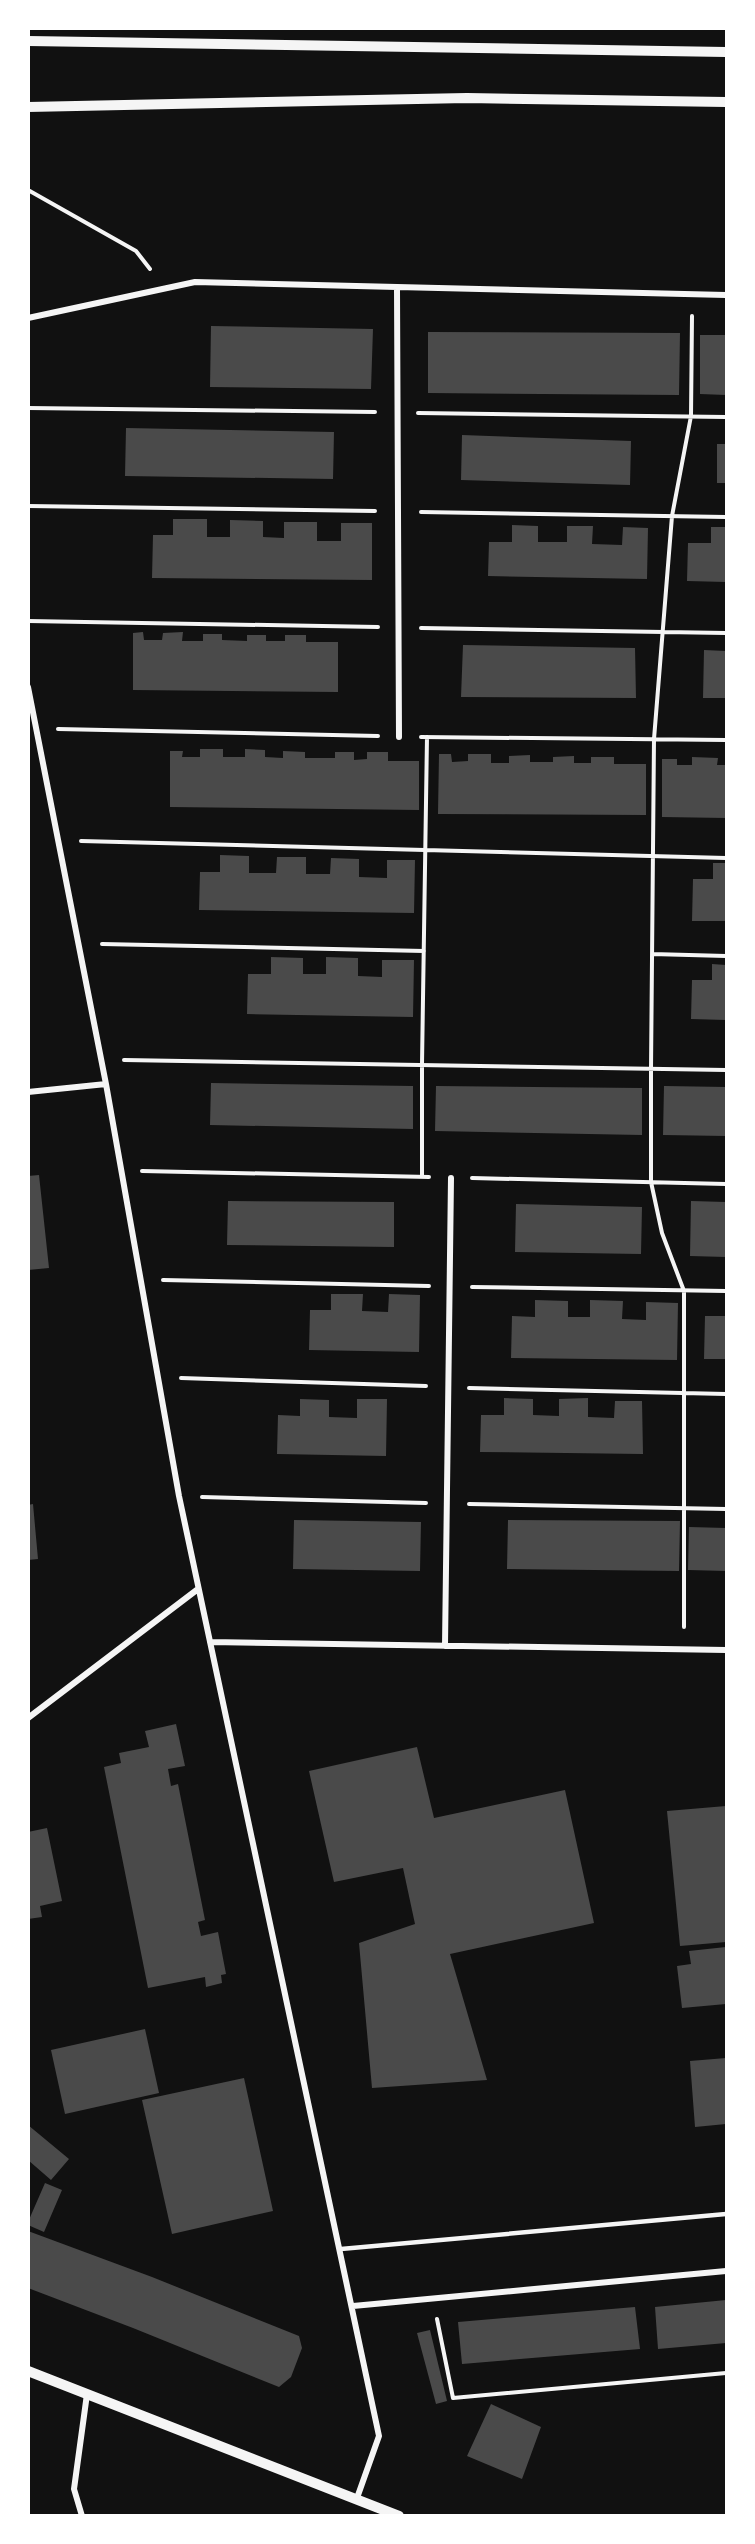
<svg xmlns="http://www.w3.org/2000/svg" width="755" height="2544" viewBox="0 0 755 2544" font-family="Poppins,sans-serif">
	<rect width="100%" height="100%" fill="#111"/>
	<path fill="#4a4a4a" d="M211,326l162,3 -2,60 -161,-2z
		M428,332l252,1 -1,62 -251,-2z
		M700,335h26v60l-26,-1z
		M126,428l208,4 -1,47 -208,-3z
		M462,435l169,6 -1,44 -169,-5z
		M717,444h9v39h-9z
		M173,519h34v18h23v-17l33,1v16l21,1v-16h33v19h24v-18h31v57l-220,-2 1,-43h20z
		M512,525l26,1v16h29v-16h26l-1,18 30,1 1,-18 25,1 -1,51 -159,-3 1,-34h23z
		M711,527h15v55l-39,-1 1,-38h23z
		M143,632l1,8h18l1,-7 20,-1 -1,9h21v-7h19v6l25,1v-6h19v6h19v-6h21v7h32v50l-205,-2v-57z
		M463,645l172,3 1,50 -175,-1z
		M704,650l22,1v47h-23z
		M200,749h23v8h22v-8l20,1v7l18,1v-7l22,1v6h30v-6h19v8l13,-1v-7h21v9h31v49l-249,-3v-56h13l-1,6h18z
		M439,754h12l1,8 16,-1v-7h23v9h18v-7l21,-1v7h23v-5l21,-1v7h17v-6h23v7h32v51l-208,-1z
		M692,757l26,1 -1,7h9v53l-64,-1v-58h15v6h15z
		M220,855l29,1v17h27l1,-16h29v17h24l1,-16 28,1v18l28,1v-18h28l-1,53 -215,-3 1,-38h20z
		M713,863h13v58h-34l1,-42h20z
		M271,957l32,1v16h23v-17l32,1v18l24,1v-17h32l-1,57 -166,-3 1,-40h23z
		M712,964l14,1v55l-35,-1 1,-39h20z
		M211,1083l202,3v43l-203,-4z
		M436,1086l206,2v47l-207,-4z
		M664,1086l62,1v49l-63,-1z
		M39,1175l10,93 -21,2v-94z
		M228,1201l166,1v45l-167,-2z
		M691,1201l35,1v55l-36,-1z
		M516,1204l126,3 -1,47 -126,-2z
		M331,1294h32l-1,17 26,1 1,-18 31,1 -1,57 -110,-2 1,-40h21z
		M535,1300l33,1v16h22v-17l33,1 -1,18 24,1v-18l32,1 -1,57 -166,-2 1,-42 23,1z
		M705,1316h21v43h-22z
		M504,1398l29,1v16l26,1v-17l29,-1v19l26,1 1,-17h27l1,53 -163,-2 1,-37h23z
		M300,1399l29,1v17l28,1v-19h30l-1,57 -109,-2 1,-39 22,1z
		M33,1504l5,55 -10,1v-55z
		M294,1520l127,2 -1,49 -127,-2z
		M508,1520l172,1 -1,50 -172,-2z
		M689,1527l37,1v43l-38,-1z
		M176,1724l9,42 -17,3 3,17 7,-2 27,136 -7,2 3,14 17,-4 8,42 -5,1 1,8 -16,4 -1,-10 -57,11 -44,-221 17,-4 -2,-10 30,-6 -4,-16z
		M417,1747l17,71 131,-28 29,133 -144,31 37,126 -115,8 -13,-145 56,-19 -12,-56 -69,14 -25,-111z
		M726,1806v136l-46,4 -13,-135z
		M47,1828l15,73 -22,5 2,11 -14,2v-87z
		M726,1947v57l-44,4 -5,-42 14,-2 -2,-13z
		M145,2029l14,64 -94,21 -14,-64z
		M726,2058v66l-31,3 -5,-66z
		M244,2078l29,133 -101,23 -30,-134z
		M28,2125l41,34 -18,21 -23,-20z
		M45,2183l17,7 -18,42 -16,-7v-3z
		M28,2231l124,46 147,59 3,12 -11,29 -12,10 -146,-59 -105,-40z
		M726,2300v43l-68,6 -3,-42z
		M635,2307l5,42 -178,15 -4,-42z
		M430,2330l17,71 -11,3 -19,-71z
		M491,2404l50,23 -19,52 -55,-23z"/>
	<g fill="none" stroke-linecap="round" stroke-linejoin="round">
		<path stroke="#f5f5f5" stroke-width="4" d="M28,190l108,61 14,18
			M28,408l347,4
			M418,413l308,4
			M28,506l347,5
			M421,512l305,5
			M28,621l350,6
			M421,628l305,5
			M58,729l320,7
			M421,737l305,3
			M81,841l645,17
			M102,944l322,7
			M652,954l74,2
			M124,1060l602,10
			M142,1171l287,6
			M422,1177v-113l5,-327
			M472,1178l254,6
			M163,1280l266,6
			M472,1287l254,4
			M181,1378l245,8
			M469,1388l257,6
			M202,1497l224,6
			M469,1504l257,5
			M684,1627v-336l-22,-58 -11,-51v-113l3,-330 18,-223 19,-100 1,-100
			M437,2319l16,79 273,-25"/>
		<path stroke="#f5f5f5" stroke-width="4.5" d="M341,2249l385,-35"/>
		<path stroke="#f5f5f5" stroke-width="6" d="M397,288l2,449
			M28,318l167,-36 531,13
			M28,687l78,397 73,412 200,940 -22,62
			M28,1092l78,-8
			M210,1642l516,8
			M445,1646l6,-468
			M28,1718l170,-129
			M353,2306l373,-35
			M82,2516l-8,-27 13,-95"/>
		<path stroke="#f5f5f5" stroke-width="10" d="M28,41l698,11
			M28,107l439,-9 259,4
			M28,2371l371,145"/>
	</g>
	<rect width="755" height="2544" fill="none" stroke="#ffffff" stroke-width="60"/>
</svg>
